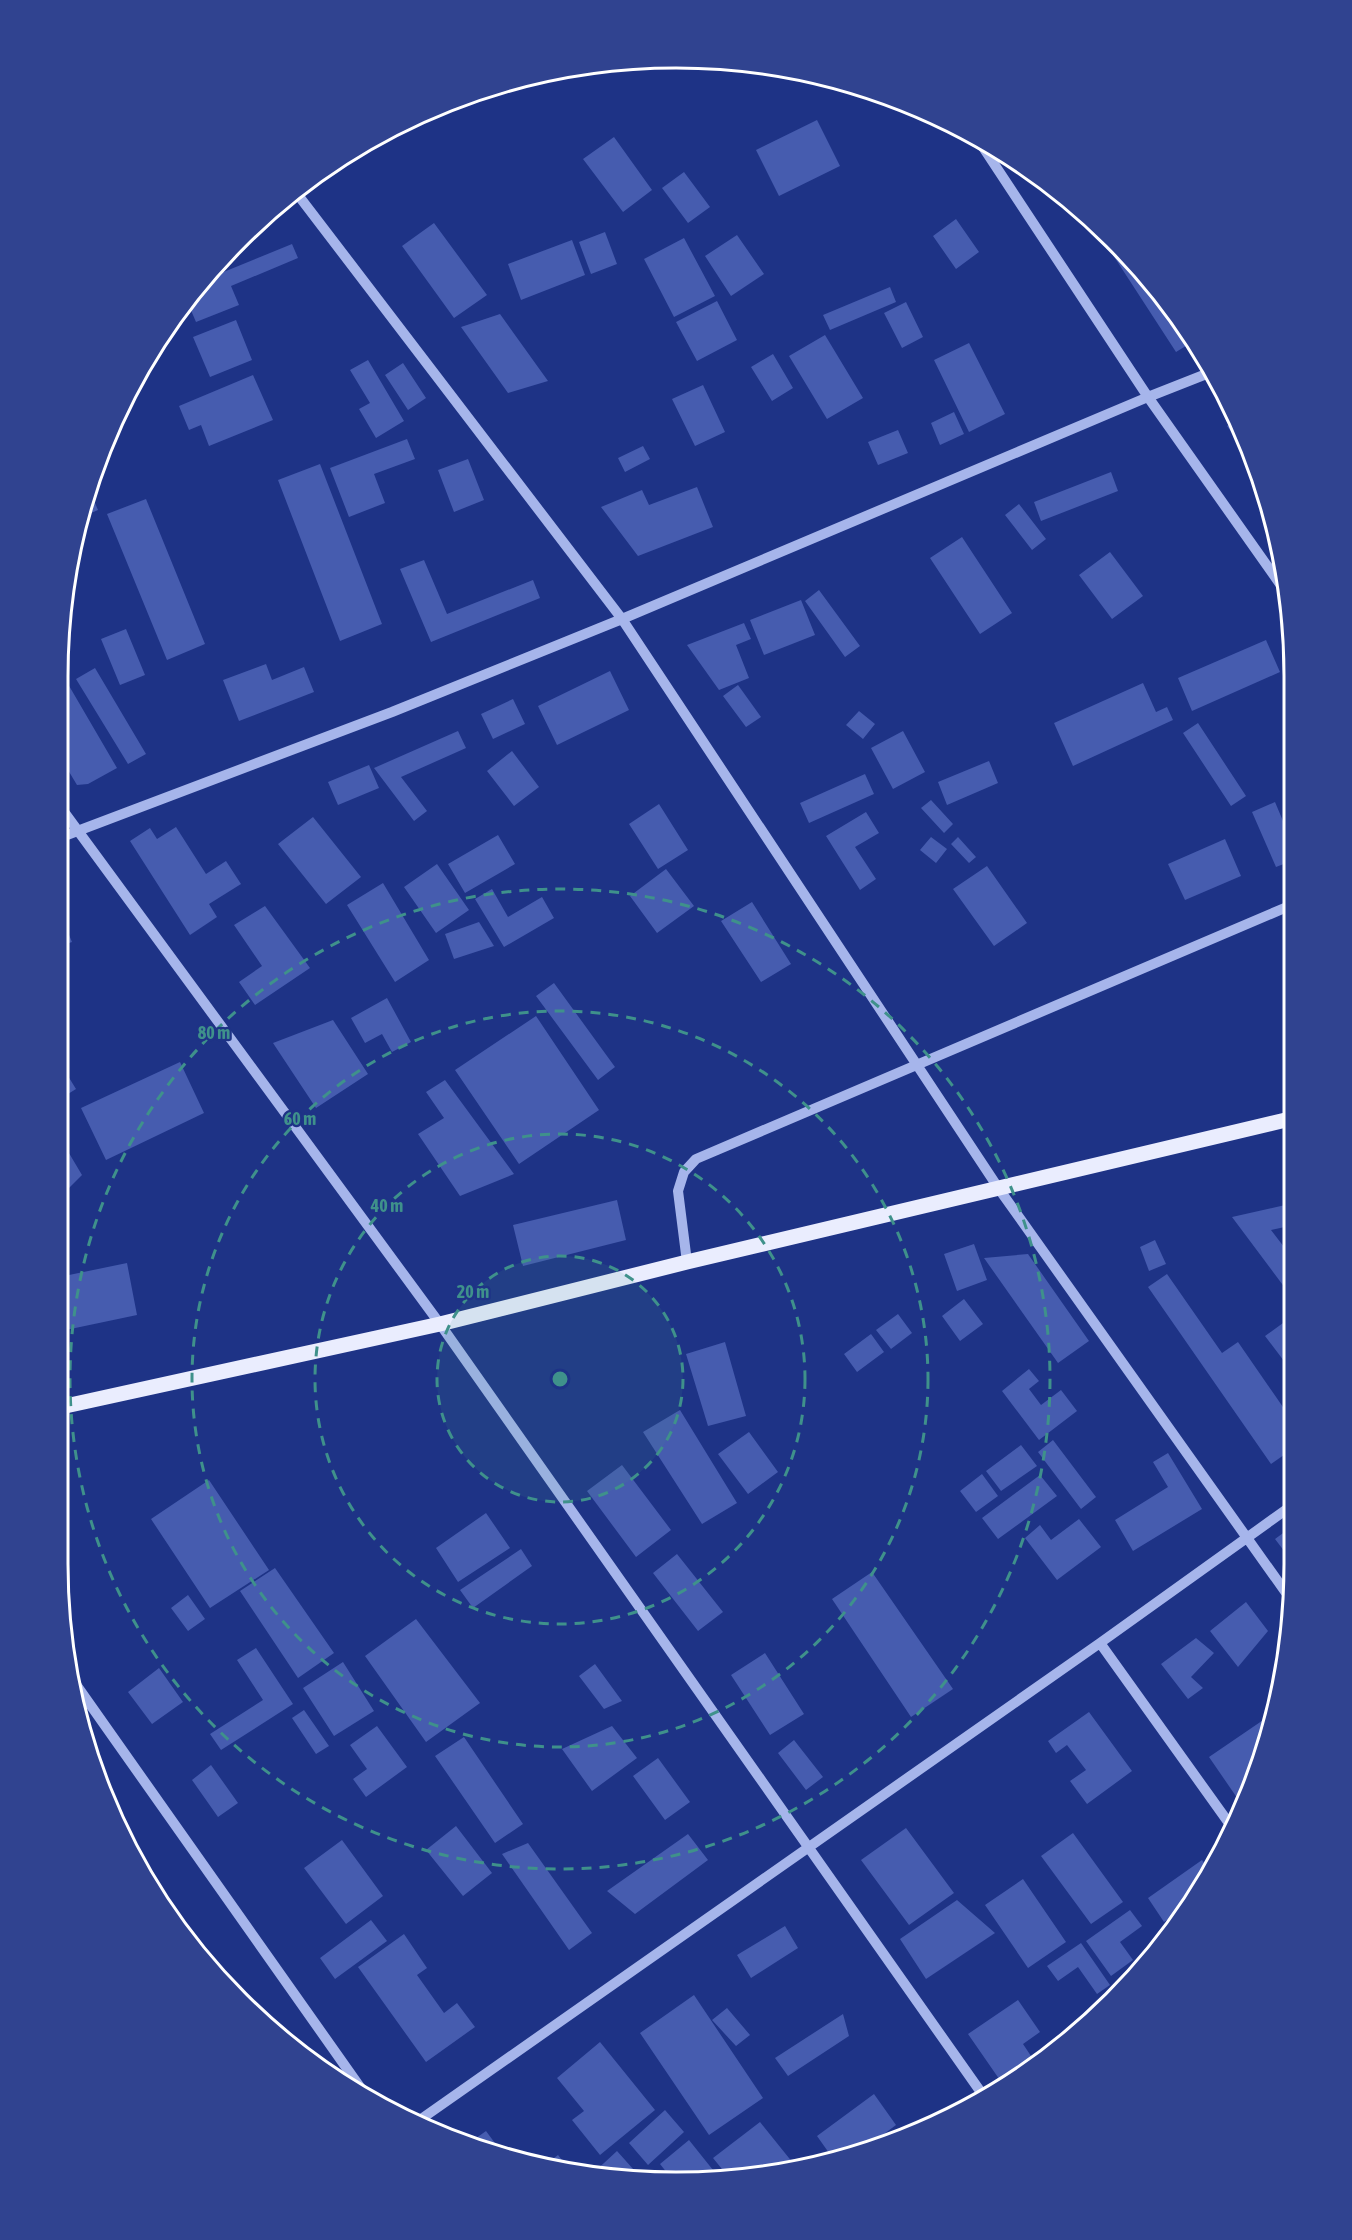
<svg xmlns="http://www.w3.org/2000/svg" width="1352" height="2240" viewBox="0 0 1352 2240" font-family="'Asap Condensed',sans-serif">
	<rect width="100%" height="100%" fill="#1e3386"/>
	<path fill="#465caf" d="M817,120l23,46 -61,30 -23,-46z
		M614,137l38,53 -29,22 -40,-53z
		M684,172l26,35 -22,16 -26,-35z
		M956,219l23,33 -23,17 -23,-33z
		M434,223l53,72 -33,23 -52,-72z
		M1097,230h1l15,13 -5,3z
		M605,232l12,32 -26,10 -12,-32z
		M737,235l27,39 -33,22 -26,-40z
		M684,238l31,58 -41,21 -30,-58z
		M572,240l13,35 -64,25 -13,-36z
		M292,244l6,14 -67,28 8,19 -43,17 -9,-21 17,-21z
		M1121,250l20,18 53,73 -18,11 -63,-97z
		M890,287l6,15 -66,28 -7,-15z
		M717,301l20,39 -40,21 -21,-39z
		M906,302l17,35 -21,11 -18,-35z
		M500,314l48,67 -40,12 -47,-66z
		M236,320l16,40 -42,17 -17,-40z
		M165,327l7,12 -20,11 10,-18z
		M825,335l38,63 -36,21 -38,-63z
		M969,343l36,71 -36,18 -35,-72z
		M773,354l20,34 -21,13 -21,-34z
		M368,360l36,61 -28,17 -17,-29 11,-6 -20,-33z
		M403,363l23,35 -18,12 -23,-35z
		M253,375l20,45 -64,26 -8,-21 -12,5 -10,-24z
		M703,385l22,47 -30,14 -23,-47z
		M954,412l10,22 -24,11 -9,-22z
		M1236,419l20,45 -1,1 -28,-39z
		M898,430l10,23 -30,12 -10,-23z
		M407,439l8,20 -41,15 11,29 -36,14 -19,-49z
		M643,446l7,13 -25,13 -7,-14z
		M468,459l16,41 -30,12 -16,-42z
		M320,464l62,160 -42,17 -62,-161z
		M1111,472l7,19 -77,30 -7,-19z
		M88,487l10,23 -16,7z
		M697,487l16,40 -75,29 -37,-49 41,-17 7,15z
		M146,499l59,145 -38,16 -60,-146z
		M1019,504l27,35 -14,11 -27,-35z
		M962,537l50,76 -32,21 -50,-76z
		M1110,552l33,44 -31,23 -33,-44z
		M424,560l23,54 86,-34 7,18 -109,44 -31,-73z
		M819,590l41,56 -15,11 -40,-56z
		M801,600l14,35 -51,20 -14,-35z
		M744,623l7,16 -15,6 13,33 -30,12 -32,-45z
		M126,629l19,46 -25,10 -19,-46z
		M1266,640l14,32 -88,39 -14,-33z
		M266,664l6,16 32,-13 10,25 -75,29 -16,-41z
		M95,668l51,86 -18,10 -52,-85z
		M610,671l19,39 -72,35 -19,-39z
		M61,672l56,96 -29,16 -11,1 -18,-30v-82z
		M1143,683l13,29 11,-5 6,13 -100,46 -19,-43z
		M738,685l23,32 -15,10 -23,-31z
		M1294,697v16l-8,-11z
		M513,699l12,25 -32,15 -12,-25z
		M859,711l16,13 -12,15 -17,-14z
		M1198,723l48,73 -15,10 -48,-73z
		M458,731l8,17 -65,29 26,34 -13,10 -40,-53z
		M903,731l22,41 -32,17 -22,-41z
		M512,751l27,36 -25,19 -27,-35z
		M989,761l9,22 -51,22 -9,-23z
		M369,765l10,23 -41,17 -10,-23z
		M865,774l9,20 -65,29 -9,-20z
		M931,800l22,24 -9,9 -23,-25z
		M1275,802l8,19 11,-5v44l-18,7 -24,-55z
		M659,804l29,46 -30,19 -29,-45z
		M866,812l13,21 -24,14 21,32 -16,11 -34,-54z
		M313,817l48,60 -35,27 -48,-60z
		M176,827l30,47 20,-13 15,23 -32,20 8,13 -27,18 -60,-94 20,-13 7,11z
		M498,835l17,29 -50,29 -17,-29z
		M931,837l16,12 -11,14 -16,-13z
		M958,837l18,20 -7,6 -18,-19z
		M1225,839l16,37 -56,24 -17,-36z
		M437,864l32,46 -33,23 -32,-46z
		M987,866l40,57 -33,23 -41,-57z
		M666,869l28,37 -37,27 -27,-37z
		M383,883l46,77 -34,22 -48,-77z
		M492,889l16,28 34,-20 12,21 -50,29 -29,-48z
		M752,902l39,62 -30,18 -40,-61z
		M265,906l45,62 -55,37 -16,-23 23,-16 -28,-41z
		M59,911l13,31 -12,4z
		M479,922l15,24 -40,13 -9,-25z
		M554,983l61,84 -17,13 -62,-84z
		M387,998l24,44 -19,10 -10,-18 -17,9 -14,-25z
		M536,1016l63,94 -80,54 -64,-94z
		M333,1020l35,54 -52,34 -43,-65z
		M180,1062l24,51 -98,47 -25,-52z
		M60,1063l16,26 -16,10z
		M445,1080l69,94 -54,22 -42,-62 26,-16 -18,-26z
		M60,1138l22,37 -18,18 -3,-4z
		M617,1200l9,40 -103,26 -10,-41z
		M1294,1203v22l-23,5 23,30v40l-62,-83z
		M1155,1240l11,24 -17,7 -9,-24z
		M974,1244l13,36 -30,11 -13,-37z
		M64,1247l5,28 58,-12 10,52 -76,16v-83z
		M1028,1254l61,87 -31,22 -74,-105z
		M1167,1274l55,79 16,-11 56,81v25l-23,16 -123,-177z
		M964,1299l19,25 -23,17 -18,-25z
		M898,1314l14,19 -21,16 -15,-19z
		M1294,1315v46l-7,4 -22,-29z
		M871,1334l13,18 -27,20 -13,-18z
		M725,1342l21,74 -38,10 -22,-72z
		M1029,1369l10,12 -10,8 12,16 20,-15 16,21 -38,29 -37,-49z
		M680,1410l57,93 -35,21 -59,-92z
		M749,1432l29,40 -30,22 -30,-40z
		M1053,1440l43,57 -15,12 -43,-57z
		M1021,1445l16,21 -36,25 -15,-20z
		M1168,1453l34,56 -69,42 -18,-31 53,-33 -15,-25z
		M622,1465l49,65 -35,27 -49,-66z
		M982,1474l16,22 -22,16 -16,-21z
		M1040,1475l17,21 -59,43 -16,-21z
		M209,1480l60,90 -59,38 -59,-89z
		M486,1513l24,35 -52,34 -22,-34z
		M1079,1519l22,28 -44,33 -32,-42 15,-13 11,15z
		M1294,1525v39l-19,-25z
		M521,1549l11,17 -59,42 -13,-18z
		M677,1554l46,58 -25,19 -45,-58z
		M275,1568l59,85 -36,25 -58,-87z
		M872,1572l81,117 -42,28 -79,-118z
		M188,1595l17,24 -17,12 -17,-23z
		M1246,1602l22,29 -30,36 -28,-36z
		M416,1619l64,84 -54,39 -61,-86z
		M1196,1638l18,15 -23,24 12,11 -15,11 -27,-35z
		M256,1648l37,56 -72,46 -11,-16 53,-34 -26,-40z
		M765,1653l39,61 -34,21 -39,-60z
		M343,1662l31,49 -40,25 -31,-48z
		M595,1664l27,37 -18,8 -25,-33z
		M159,1668l24,34 -31,22 -24,-32z
		M304,1710l25,36 -13,8 -24,-36z
		M1089,1712l43,59 -45,33 -17,-23 16,-11 -19,-25 -11,8 -8,-12z
		M1272,1714l-9,44 -2,2 1,3 -20,42 -33,-48z
		M377,1726l30,41 -41,30 -13,-18 14,-10 -17,-24z
		M612,1726l25,32 -45,33 -30,-42z
		M464,1737l59,87 -28,19 -60,-87z
		M794,1740l29,37 -17,13 -28,-37z
		M658,1758l32,44 -25,18 -32,-44z
		M211,1765l27,38 -20,14 -26,-37z
		M456,1826l36,47 -29,23 -37,-46z
		M906,1828l48,65 -45,32 -48,-65z
		M1073,1833l50,69 -32,22 -50,-68z
		M688,1834l20,26 -73,54 -28,-23z
		M342,1840l41,56 -37,28 -42,-56z
		M528,1843l64,90 -23,17 -67,-96z
		M1202,1860l7,10 -19,38 -10,13 -4,-7 -12,8 -16,-24z
		M1023,1879l43,63 -38,26 -43,-63z
		M957,1900l38,33 -69,46 -26,-40z
		M1130,1910l12,16 -22,16 13,18 -22,16 -25,-35z
		M371,1920l16,21 -52,38 -15,-21z
		M785,1926l13,22 -47,30 -14,-23z
		M404,1934l23,34 -10,7 27,38 13,-10 18,24 -49,35 -68,-95z
		M1081,1943l29,42 -13,9 -19,-27 -20,14 -11,-15z
		M694,1995l69,103 -54,37 -69,-102z
		M1018,2000l22,32 -17,12 14,21 -33,21 -36,-52z
		M727,2008l23,27 -14,11 -24,-26z
		M843,2014l6,22 -61,40 -13,-18z
		M600,2042l55,68 -55,45 -28,-35 12,-9 -27,-33z
		M874,2094l22,31 -40,30 -22,5 -17,-24z
		M665,2110l19,22 -36,33 -19,-22z
		M760,2122l37,46 -40,10 -27,1 -17,-21z
		M486,2131l20,27 -29,-8 -9,-6z
		M689,2140l32,40 -46,3 -15,-19z
		M617,2151l17,19 -9,8 -34,-3z
		M558,2155l14,18 -30,-6z"/>
	<g fill="none" stroke-linecap="round" stroke-linejoin="round">
		<path stroke="#a6b5eb" stroke-width="10" d="M977,138l171,259 137,194
			M295,191l327,428 377,570 295,415
			M59,805l381,519 545,774
			M59,838l333,-126 230,-93 526,-222 66,-26
			M687,1262l-9,-71 6,-19 12,-13 598,-255
			M1100,1643l131,183
			M70,1676l297,421
			M414,2124l686,-481 194,-139"/>
		<path stroke="#eaedfe" stroke-width="15" d="M61,1407l379,-83 247,-62 607,-144"/>
	</g>
	<circle cx="560" cy="1379" r="123" fill="#3f918b" fill-opacity=".12"/>
	<g fill="none" stroke="#3f918b" stroke-width="3" stroke-dasharray="10 8">
		<circle cx="560" cy="1379" r="123"/>
		<circle cx="560" cy="1379" r="245"/>
		<circle cx="560" cy="1379" r="368"/>
		<circle cx="560" cy="1379" r="490"/>
	</g>
	<path d="M0 0H1352V2240H0ZM676 68H676A608 608 0 0 1 1284 676V1564A608 608 0 0 1 676 2172H676A608 608 0 0 1 68 1564V676A608 608 0 0 1 676 68Z" fill="#304390" fill-rule="evenodd"/>
	<path fill="none" stroke="#fff" stroke-width="3" d="M676 68H676A608 608 0 0 1 1284 676V1564A608 608 0 0 1 676 2172H676A608 608 0 0 1 68 1564V676A608 608 0 0 1 676 68Z"/>
	<circle cx="560" cy="1379" r="9" fill="#3f918b" stroke="#1e3386" stroke-width="3"/>
	<g font-size="18" text-anchor="middle" font-weight="bold" fill="#3f918b" stroke="#1e3386" stroke-width="4.5" stroke-linejoin="round" paint-order="stroke">
		<text x="214" y="1039">80 m</text>
		<text x="300" y="1125">60 m</text>
		<text x="387" y="1212">40 m</text>
		<text x="473" y="1298">20 m</text>
	</g>
</svg>
